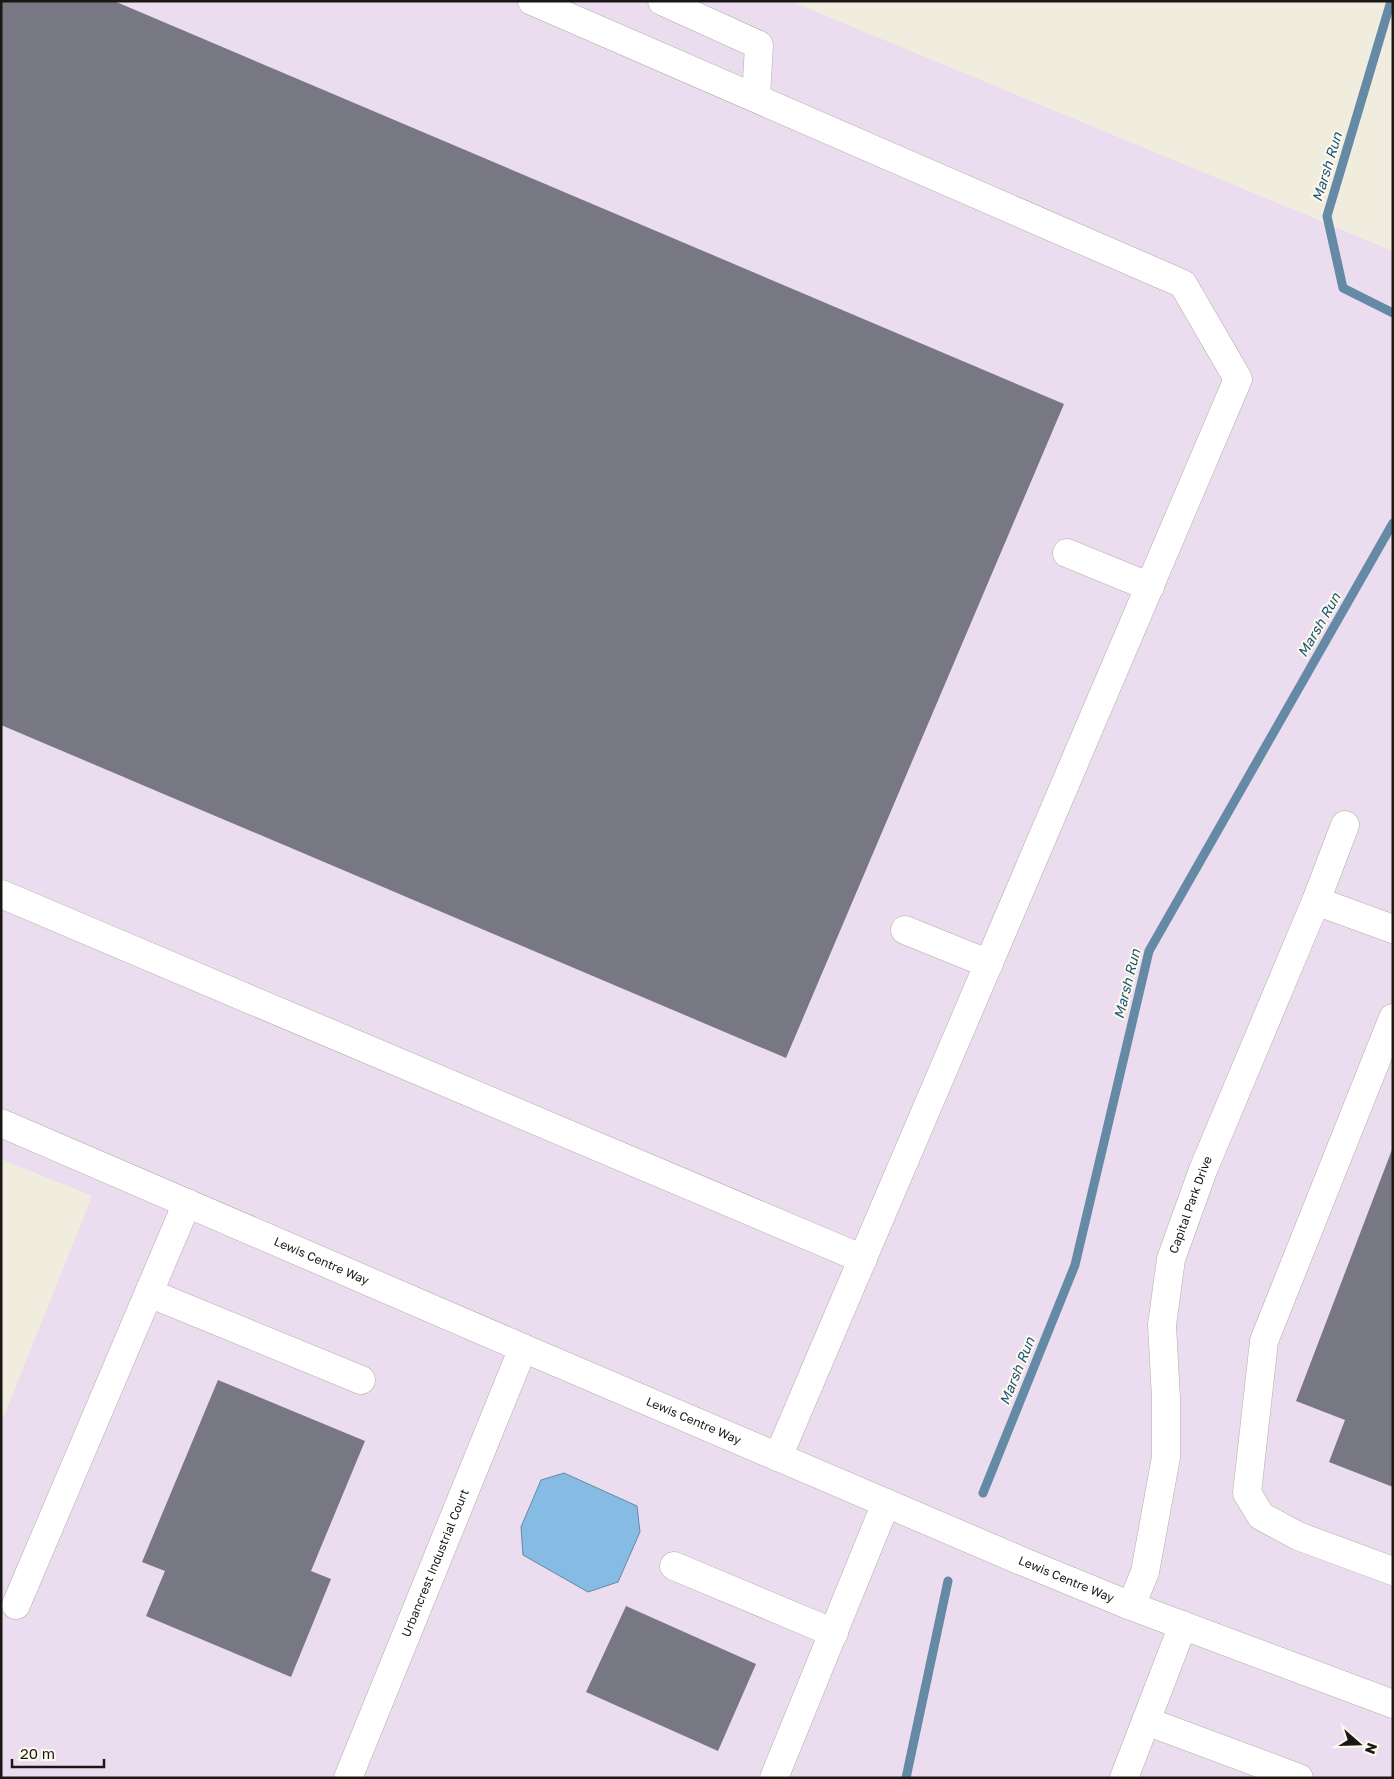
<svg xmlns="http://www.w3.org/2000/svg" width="1394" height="1779" viewBox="0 0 1394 1779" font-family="'Golos Text',sans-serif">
	<rect width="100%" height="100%" fill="#f0eddf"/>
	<path fill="#ecdcef" d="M1,1h789l603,250v1527h-1392v-355l91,-227 -91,-37z"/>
	<path fill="#86bbe4" stroke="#658aa6" d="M564,1473l73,33 3,26 -22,50 -30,10 -65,-37 -2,-28 20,-47z"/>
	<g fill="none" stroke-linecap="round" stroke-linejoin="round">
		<path stroke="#658aa6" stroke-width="9" d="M1391,1l-64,215 16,72 50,25
			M983,1493l92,-228 74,-314 244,-428
			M906,1778l42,-197"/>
	</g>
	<path fill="#777884" d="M1,1h113l950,403 -278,654 -785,-333z
		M1393,1147v340l-64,-25 16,-42 -49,-19z
		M218,1380l147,61 -54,130 20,8 -40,98 -145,-61 19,-45 -23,-9z
		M626,1606l130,58 -38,87 -132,-59z"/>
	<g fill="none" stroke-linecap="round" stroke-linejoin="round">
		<defs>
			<g id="minor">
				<path d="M532,1l651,283 55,95 -460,1078"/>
				<path d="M662,1l97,44 -3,53"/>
				<path d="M1067,553l83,34"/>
				<path d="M1,894l862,365"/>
				<path d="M1316,901l77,28"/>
				<path d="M905,930l84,34"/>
				<path d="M1393,1018l-129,323 -17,152 14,23 37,20 95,35"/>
				<path id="s1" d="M1,1123l522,225 501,214 107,44 262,98"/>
				<path d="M149,1293l212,87"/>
				<path d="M674,1566l160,67"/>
				<path d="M16,1605l171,-402"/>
				<path id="s2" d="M1131,1606l14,-34 21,-115v-59l-4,-73 9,-66 32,-89 113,-269 29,-76"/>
				<path d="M1146,1721l153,57"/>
				<path id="s3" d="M348,1778l175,-430"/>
				<path d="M774,1778l112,-275"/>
				<path d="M1124,1778l59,-153"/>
			</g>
		</defs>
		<use href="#minor" stroke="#b1aea2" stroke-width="29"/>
		<use href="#minor" stroke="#fff" stroke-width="28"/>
	</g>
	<g text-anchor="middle" stroke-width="4" stroke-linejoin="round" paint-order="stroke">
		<g font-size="12" fill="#191814" stroke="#fdfaec">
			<text dy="4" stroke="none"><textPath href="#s2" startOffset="410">Capital Park Drive</textPath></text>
			<text dy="4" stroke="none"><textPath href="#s1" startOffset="349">Lewis Centre Way</textPath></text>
			<text dy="4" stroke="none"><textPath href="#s1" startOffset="754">Lewis Centre Way</textPath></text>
			<text dy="4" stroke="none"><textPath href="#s3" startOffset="232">Urbancrest Industrial Court</textPath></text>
			<text dy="4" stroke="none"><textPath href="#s1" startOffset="1159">Lewis Centre Way</textPath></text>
		</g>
		<g font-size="14" font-style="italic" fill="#1b567e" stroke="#fdfaec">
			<text transform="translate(1327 167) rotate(-73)" y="5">Marsh Run</text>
			<text transform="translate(1319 625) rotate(-60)" y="5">Marsh Run</text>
			<text transform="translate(1127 984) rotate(-76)" y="5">Marsh Run</text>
			<text transform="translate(1017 1371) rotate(-68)" y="5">Marsh Run</text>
		</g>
	</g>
	<rect width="1394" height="1779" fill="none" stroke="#191814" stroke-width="5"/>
	<g transform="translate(1359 1744) rotate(110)" stroke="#fdfaec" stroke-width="4" paint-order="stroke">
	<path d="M0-4L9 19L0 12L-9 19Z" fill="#191814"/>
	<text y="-8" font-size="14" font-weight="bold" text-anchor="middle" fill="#191814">N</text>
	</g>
	<path d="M12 1759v8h92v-8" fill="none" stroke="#191814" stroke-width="2.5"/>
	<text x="20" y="1759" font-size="15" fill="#191814" stroke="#fdfaec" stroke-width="4" paint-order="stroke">20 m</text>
</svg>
